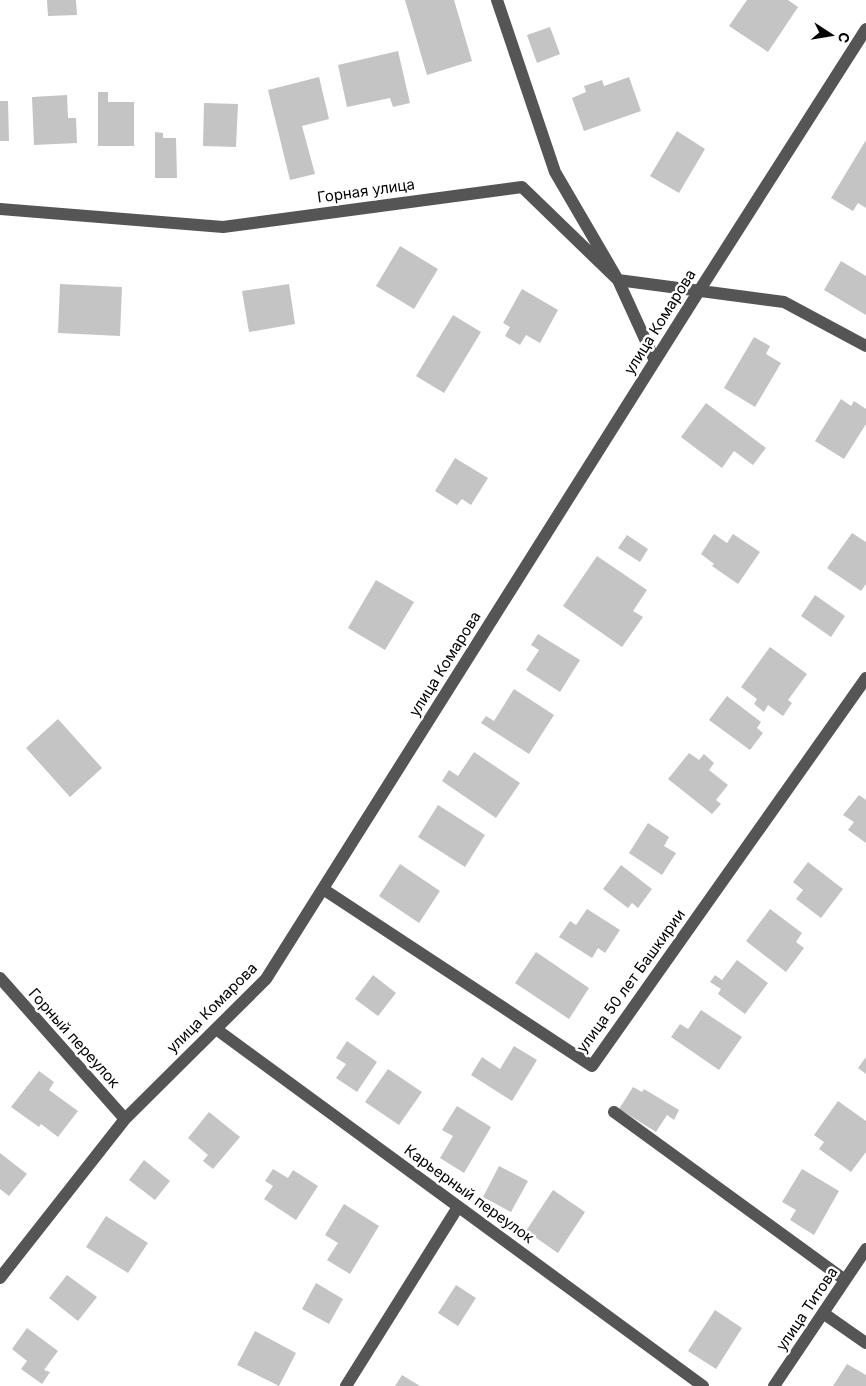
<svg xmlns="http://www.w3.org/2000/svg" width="866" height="1386" viewBox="0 0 866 1386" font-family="Inter,sans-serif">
	<rect width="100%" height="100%" fill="#fff"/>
	<path fill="#c4c4c4" d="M47,0h29l1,15 -29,1z
		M405,0h49l18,61 -45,14z
		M747,0h41l10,7 -30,45 -39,-26z
		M550,27l10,27 -23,9 -10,-28z
		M398,51l12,52 -17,4 -3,-9 -43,9 -9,-42z
		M319,77l10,42 -27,7 13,48 -25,6 -22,-90z
		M629,77l12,34 -57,20 -12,-33 14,-6 -2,-6 18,-6 2,6z
		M98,92h10v10h26v44h-36z
		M67,95l1,23h8l1,25 -43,2 -2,-48z
		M0,101h8l1,40h-9z
		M204,103l34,1 -2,43 -33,-1z
		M677,131l28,18 -26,44 -29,-17z
		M155,132l8,1v5h13l1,40h-22z
		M866,140v68l-8,-5 -5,8 -22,-13z
		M400,246l38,23 -24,40 -38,-23z
		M841,261l25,15v39l-42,-25z
		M60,284l62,3 -2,49 -62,-3z
		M289,284l6,40 -46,8 -7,-41z
		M522,289l36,21 -18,33 -14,-8 -6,10 -15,-9 5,-9 -7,-4z
		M453,315l28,17 -37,61 -28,-17z
		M754,337l16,9 -4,8 15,9 -26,44 -31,-19z
		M841,399l10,7 3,-5 12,8v15l-22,35 -29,-18z
		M706,403l60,45 -13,17 -19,-14 -12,17 -41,-31z
		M455,458l33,20 -17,27 -9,-6 -5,6 -22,-14z
		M852,533l14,9v42l-5,7 -34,-23z
		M714,534l13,9 6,-9 27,18 -22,32 -26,-18 2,-2 -13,-10z
		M627,535l21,14 -8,13 -22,-14z
		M597,556l50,34 -14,21 10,6 -21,30 -59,-41z
		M376,580l38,22 -29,48 -37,-22z
		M815,595l30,21 -14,21 -30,-21z
		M538,634l42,26 -20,32 -34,-22 13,-20 -8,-5z
		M770,647l37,27 -19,26 4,3 -9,13 -15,-11 -4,7 -10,-8 3,-5 -16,-12z
		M514,689l40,26 -25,39 -48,-31 5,-7 8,5z
		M727,696l34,26 -4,6 6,5 -13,17 -41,-30z
		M58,719l44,49 -32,29 -44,-49z
		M474,752l46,31 -24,35 -54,-37 7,-11 9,6z
		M689,753l10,7 5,-6 10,9 -5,7 19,15 -12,15 5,4 -9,10 -44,-35z
		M859,795l7,5v43l-18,-13 6,-8 -11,-7z
		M438,805l47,30 -20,32 -47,-30z
		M648,823l21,14 -5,9 12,7 -14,22 -33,-22z
		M808,862l35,27 -22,29 -25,-19 7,-9 -10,-8z
		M400,864l40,27 -21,32 -40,-27z
		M621,865l31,24 -14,19 -6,-5 -4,5 -25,-19z
		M587,909l33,21 -15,23 -7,-5 -6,10 -33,-21 11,-16 6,4z
		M770,909l32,24 -6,9 8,6 -18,24 -40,-31z
		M536,952l53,36 -20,31 -54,-36z
		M737,960l31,23 -23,31 -27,-20 3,-5 -11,-7 5,-7 7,5z
		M373,975l23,18 -18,23 -23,-17z
		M701,1010l41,27 -23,33 -48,-33 9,-13 8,5z
		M347,1041l30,21 -20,30 -21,-14 10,-14 -10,-6z
		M514,1046l23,14 -25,41 -41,-26 11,-18 18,12z
		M866,1057v17l-8,-6z
		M388,1069l34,23 -23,33 -34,-23z
		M39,1071l15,11 -5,8 29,21 -20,26 -17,-13 -2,3 -28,-20z
		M633,1087l9,5 2,-3 35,21 -5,10 -7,-5 -11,17 -37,-23z
		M838,1101l28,20v31l-15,20 -32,-23 5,-7 -10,-7z
		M457,1106l34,21 -27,46 -24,-15 13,-22 -11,-6z
		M209,1112l31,25 -27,32 -10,-8 5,-6 -20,-17z
		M0,1153l27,21 -18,22 -9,-7z
		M144,1160l26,21 -15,19 -26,-20z
		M499,1166l29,15 -17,31 -28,-15z
		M273,1169l15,9 5,-8 25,16 -22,34 -32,-21 9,-13 -8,-5z
		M802,1169l37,22 -25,44 -24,-15 6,-10 -14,-8z
		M553,1190l32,22 -27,41 -32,-22z
		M344,1204l35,22 -29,48 -23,-14 11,-17 -13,-8z
		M106,1216l42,27 -20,30 -42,-26z
		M67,1275l30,22 -19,24 -29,-23z
		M316,1283l27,16 -14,25 -27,-15z
		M456,1285l20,13 -18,28 -20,-13z
		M715,1310l27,18 -26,41 -28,-18z
		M27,1328l31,23 -14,19 6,2 -8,12 -21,-15 6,-8 -15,-12z
		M255,1331l41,22 -17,33 -42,-21z
		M847,1364l19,11v11h-33z
		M402,1375l18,11h-25z"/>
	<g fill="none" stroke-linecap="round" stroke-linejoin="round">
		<path stroke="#555" stroke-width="12" d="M497,0l58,172 63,108 37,81
			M0,209l223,18 299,-40 96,93 166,22 82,44
			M323,889l269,177 274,-388
			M0,978l125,141
			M216,1029l487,357
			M614,1112l231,168
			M0,1278l125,-159 141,-140 433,-688 167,-262
			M823,1313l43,30
			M346,1386l112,-179
			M774,1386l92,-137"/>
	</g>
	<g text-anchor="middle" stroke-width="5" stroke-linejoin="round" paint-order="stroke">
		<g font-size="15" fill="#000" stroke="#fff">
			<text transform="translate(366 191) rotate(-8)" y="5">Горная улица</text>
			<text transform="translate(660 322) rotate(-58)" y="5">улица Комарова</text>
			<text transform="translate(445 664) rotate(-58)" y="5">улица Комарова</text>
			<text transform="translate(631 981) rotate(-54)" y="5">улица 50 лет Башкирии</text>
			<text transform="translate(212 1008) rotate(-45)" y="5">улица Комарова</text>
			<text transform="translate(74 1038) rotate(48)" y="5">Горный переулок</text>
			<text transform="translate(469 1194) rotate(36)" y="5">Карьерный переулок</text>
			<text transform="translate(807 1309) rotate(-56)" y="5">улица Титова</text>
		</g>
	</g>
	<g transform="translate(831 35) rotate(102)" stroke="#ffffff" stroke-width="4" paint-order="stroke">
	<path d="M0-4L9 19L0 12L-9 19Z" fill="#000000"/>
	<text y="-8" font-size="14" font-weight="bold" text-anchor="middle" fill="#000000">С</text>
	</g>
</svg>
